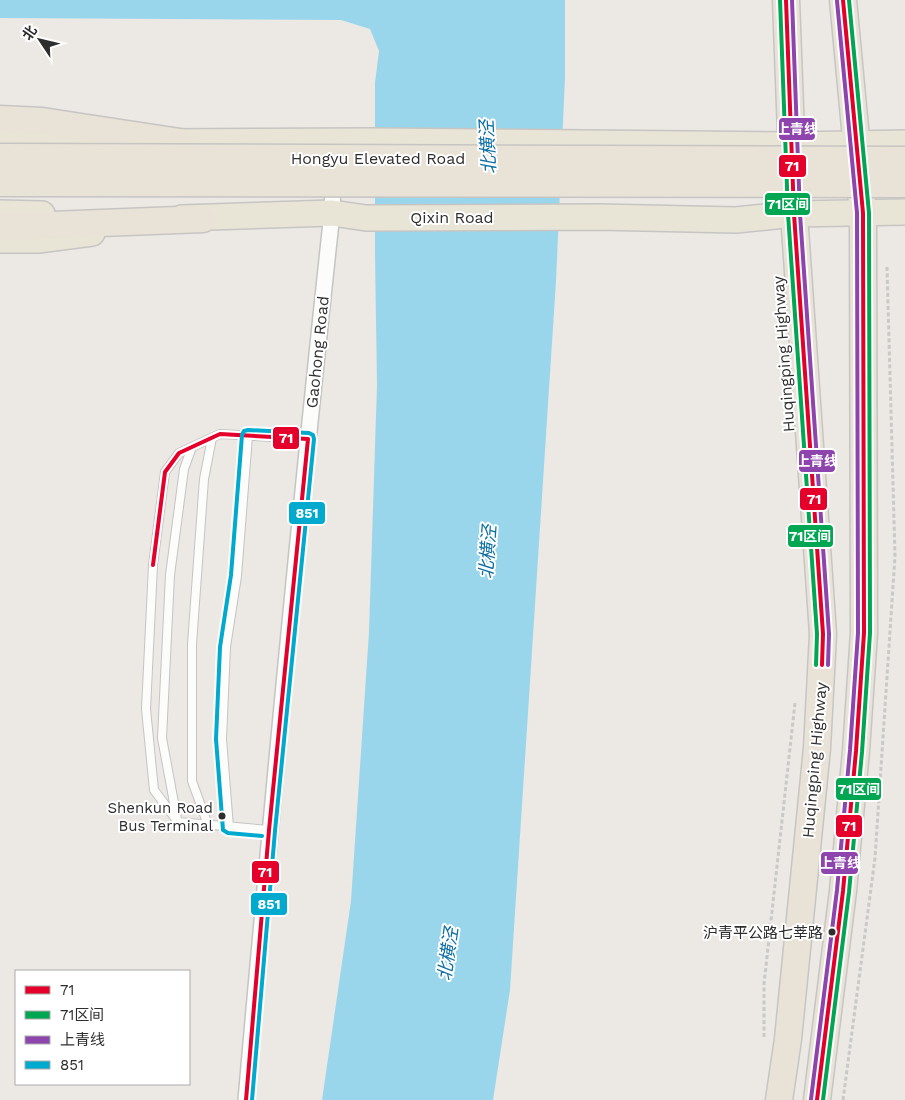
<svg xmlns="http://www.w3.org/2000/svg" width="905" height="1100" viewBox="0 0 905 1100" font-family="'Work Sans','Noto Sans SC',sans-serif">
	<rect width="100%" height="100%" fill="#ece8e4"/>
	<path fill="#99d6ec" d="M0,0h565v77l-9,204 -46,709 -17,110h-171l29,-199 18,-269 8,-247 -2,-130v-172l4,-32 -9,-22 -29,-9 -341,-2z"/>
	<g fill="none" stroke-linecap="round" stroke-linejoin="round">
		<defs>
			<path id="service" d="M177,819l-15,-81 8,-163 14,-106 8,-22
				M208,825l-16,-44v-137l12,-165 8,-41
				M229,827l-7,-88 4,-92 11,-71 11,-140
				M269,830l-91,-8 -24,-32 -8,-81 7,-144 12,-93 14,-19 41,-19 88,5"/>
			<path id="minor" d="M246,1100c26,-296 54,-592 86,-887l1,-35"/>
			<path id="primary" d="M0,141l122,1
				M160,142l214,-1 417,4 114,-2
				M0,213l42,1
				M182,218l150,-5 34,5 232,-1 138,3 58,-6 111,-2
				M0,240h38l54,-7"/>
			<path id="trunk" d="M0,119l42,2 138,21
				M0,227l203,-8
				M779,1100l9,-61 29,-291 6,-114 -29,-420 -8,-214
				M817,1100l26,-209 13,-140 8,-118 -1,-420 -20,-213"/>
		</defs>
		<use href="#service" stroke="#c5c4c5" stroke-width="10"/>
		<use href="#minor" stroke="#c5c4c5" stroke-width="18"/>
		<use href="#primary" stroke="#c6c5c4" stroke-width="28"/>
		<use href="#trunk" stroke="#c6c5c4" stroke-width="29"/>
		<path stroke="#c9c9c8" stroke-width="3" stroke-dasharray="4 2.5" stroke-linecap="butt" d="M764,1037v-53l31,-281
			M843,1100l32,-242 20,-302 -8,-289"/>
		<use href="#service" stroke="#fcfcfb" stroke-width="8"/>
		<use href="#minor" stroke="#fcfcfb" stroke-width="15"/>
		<use href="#primary" stroke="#e8e4d6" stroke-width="25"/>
		<use href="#trunk" stroke="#e9e2d6" stroke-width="26"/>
		<defs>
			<path id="trunk-bridge" d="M0,157l905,3
				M0,183l905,1"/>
		</defs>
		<use href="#trunk-bridge" stroke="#c6c5c4" stroke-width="29" stroke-linecap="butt"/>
		<use href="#trunk-bridge" stroke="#e9e2d6" stroke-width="26"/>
		<defs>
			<path id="bus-1" d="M786,0l8,214 29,420 -1,31
				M153,565l12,-93 14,-19 41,-19 88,5 -39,391 -23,270
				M817,1100l26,-209 13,-140 8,-118 -1,-420 -20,-213"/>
			<path id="bus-2" d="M780,0l8,214 29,420 -1,31
				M823,1100l26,-208 13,-140 8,-119 -1,-420 -20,-213"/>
			<path id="bus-3" d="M792,0l8,214 29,420 -1,31
				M811,1099l26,-209 13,-140 8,-117 -1,-420 -20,-212"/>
			<path id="bus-4" d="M252,1100l23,-269 39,-392 -1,-4 -4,-2 -61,-3 -4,1 -2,4 -11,140 -11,72 -4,92 7,91 5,3 34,3"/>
		</defs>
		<use href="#bus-1" stroke="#fff" stroke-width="8"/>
		<use href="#bus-2" stroke="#fff" stroke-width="8"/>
		<use href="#bus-3" stroke="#fff" stroke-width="8"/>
		<use href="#bus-4" stroke="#fff" stroke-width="8"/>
		<use href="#bus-1" stroke="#e4002b" stroke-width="4"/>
		<use href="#bus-2" stroke="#00a651" stroke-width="4"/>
		<use href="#bus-3" stroke="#8e44ad" stroke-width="4"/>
		<use href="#bus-4" stroke="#00a9ce" stroke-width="4"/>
	</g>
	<g fill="#2e2e2e" stroke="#fff" stroke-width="2">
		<circle cx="222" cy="816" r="4.5"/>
		<circle cx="832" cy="932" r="4.5"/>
	</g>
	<g text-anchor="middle" stroke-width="4" stroke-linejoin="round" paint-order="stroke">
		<g font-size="15" fill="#2e2e2e" stroke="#fff" text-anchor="end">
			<text x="213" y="813">Shenkun Road<tspan x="213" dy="18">Bus Terminal</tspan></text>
			<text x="823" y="938">沪青平公路七莘路</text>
		</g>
		<g font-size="16" fill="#2e2e2e" stroke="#fff">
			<text x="378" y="164">Hongyu Elevated Road</text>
			<text x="452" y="223">Qixin Road</text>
			<text transform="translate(317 352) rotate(-84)" y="6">Gaohong Road</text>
			<text transform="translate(783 354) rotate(-94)" y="6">Huqingping Highway</text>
			<text transform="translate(814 760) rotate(-85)" y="6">Huqingping Highway</text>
		</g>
		<g font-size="18" font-style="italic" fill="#0d6fa3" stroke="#fff">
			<text transform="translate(488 147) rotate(-93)" y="6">北横泾</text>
			<text transform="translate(488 552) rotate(-86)" y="6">北横泾</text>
			<text transform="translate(448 954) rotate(-82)" y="6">北横泾</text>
		</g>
	</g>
	<g stroke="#fff" stroke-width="2">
		<rect x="778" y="117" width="38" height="24" rx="5" fill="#8e44ad"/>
		<rect x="778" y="154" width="29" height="24" rx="5" fill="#e4002b"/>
		<rect x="764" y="192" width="47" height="24" rx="5" fill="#00a651"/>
		<rect x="272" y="426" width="28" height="24" rx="5" fill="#e4002b"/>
		<rect x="798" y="449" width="38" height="24" rx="5" fill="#8e44ad"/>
		<rect x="799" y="487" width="29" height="24" rx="5" fill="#e4002b"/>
		<rect x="288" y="501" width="38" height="24" rx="5" fill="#00a9ce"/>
		<rect x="787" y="524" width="47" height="24" rx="5" fill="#00a651"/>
		<rect x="835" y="777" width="47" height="24" rx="5" fill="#00a651"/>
		<rect x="835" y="814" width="28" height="24" rx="5" fill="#e4002b"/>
		<rect x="820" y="851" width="39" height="24" rx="5" fill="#8e44ad"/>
		<rect x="251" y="860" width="29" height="24" rx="5" fill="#e4002b"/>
		<rect x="250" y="892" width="38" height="24" rx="5" fill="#00a9ce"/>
	</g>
	<g font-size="14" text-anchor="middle" font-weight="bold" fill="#fff">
		<text x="797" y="134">上青线</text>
		<text x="792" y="171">71</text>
		<text x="788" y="209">71区间</text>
		<text x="286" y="443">71</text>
		<text x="817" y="466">上青线</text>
		<text x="814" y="504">71</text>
		<text x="307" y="518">851</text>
		<text x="810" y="541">71区间</text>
		<text x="859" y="794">71区间</text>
		<text x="849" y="831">71</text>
		<text x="840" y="868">上青线</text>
		<text x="265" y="877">71</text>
		<text x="269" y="909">851</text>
	</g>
	<rect x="15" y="970" width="175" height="115" fill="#ffffff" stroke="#ababab"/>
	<rect x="25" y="986" width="25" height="8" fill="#e4002b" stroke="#ababab"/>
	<text x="60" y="995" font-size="15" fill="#2e2e2e">71</text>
	<rect x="25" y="1011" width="25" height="8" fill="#00a651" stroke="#ababab"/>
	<text x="60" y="1020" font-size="15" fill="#2e2e2e">71区间</text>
	<rect x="25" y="1036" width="25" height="8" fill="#8e44ad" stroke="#ababab"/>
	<text x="60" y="1045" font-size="15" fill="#2e2e2e">上青线</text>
	<rect x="25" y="1061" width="25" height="8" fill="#00a9ce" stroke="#ababab"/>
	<text x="60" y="1070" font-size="15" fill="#2e2e2e">851</text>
	<g transform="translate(40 40) rotate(305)" stroke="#ffffff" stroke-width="4" paint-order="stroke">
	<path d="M0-4L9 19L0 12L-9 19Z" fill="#2e2e2e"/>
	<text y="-8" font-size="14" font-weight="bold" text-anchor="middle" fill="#2e2e2e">北</text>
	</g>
</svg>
